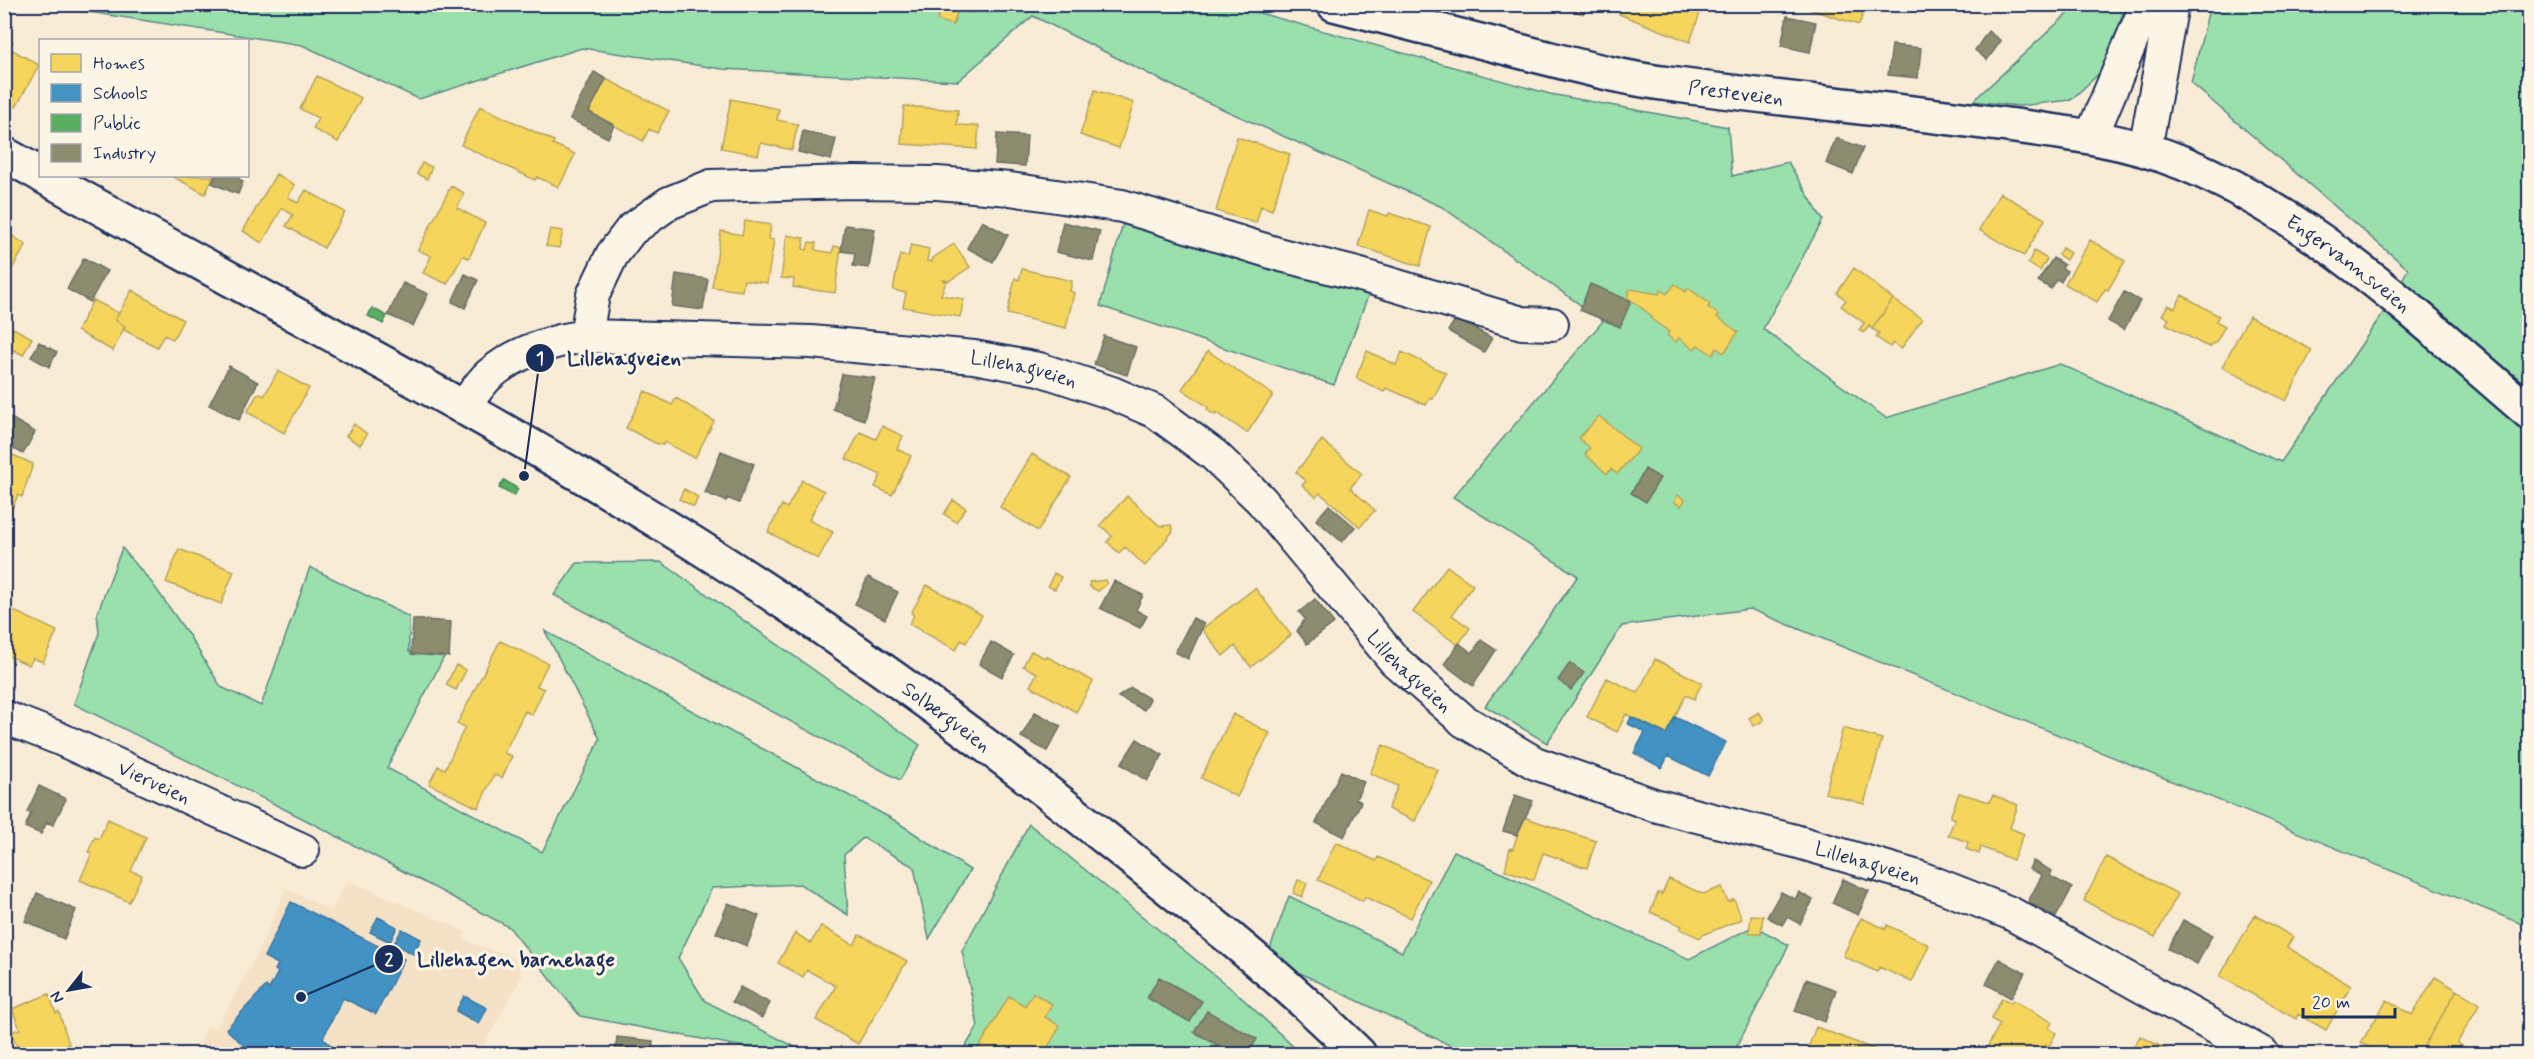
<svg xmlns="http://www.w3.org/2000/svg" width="2534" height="1059" viewBox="0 0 2534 1059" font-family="Mynerve,sans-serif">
	<rect width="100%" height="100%" fill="#f9ecd7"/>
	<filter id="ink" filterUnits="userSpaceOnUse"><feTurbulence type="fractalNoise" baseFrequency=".0167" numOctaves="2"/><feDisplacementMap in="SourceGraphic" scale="12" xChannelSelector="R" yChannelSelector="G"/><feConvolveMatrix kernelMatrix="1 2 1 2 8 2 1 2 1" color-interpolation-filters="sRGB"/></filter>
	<g filter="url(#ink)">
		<path fill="#f5e2c6" d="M348,880l119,52 -3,8 53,19 5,17 -43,78h-284l12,-28 9,3 41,-75 29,-66 45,23z"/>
		<path fill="#9ae0ad" stroke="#5a8886" stroke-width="1.5" d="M60,5h1171l319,89 178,33 4,49 56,-14 35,58 -60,109 123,89 174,-54 221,98 106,-155 21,-38 -217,-186 19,-78h319v922l-779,-318 -128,17 -75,117 -62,-37 93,-130 -125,-79 150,-176 -161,-114 -251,-112 -158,-79 -75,65 -235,-12 -141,-21 -163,51 -117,-54 -232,-36z
			M2077,5h48l-18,61 -36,34 -52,6 -46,-5z
			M1124,220l246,71 -36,94 -234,-79z
			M122,548l30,35 38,54 31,50 40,19 49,-139 99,50v35l37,1 -59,115 155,84 58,-113 -55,-108 349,189 76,50 -41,69 -15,-72 -51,-29 -19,17 4,60 -48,-31 -88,4 -34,70 27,43 104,53h-28l-201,-38 -71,-89 -205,-108 -230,-115 25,-71 -2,-19z
			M661,562l259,183 -20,35 -346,-185 23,-32z
			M1029,824l211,172 61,58h-340l17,-28 -16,-75z
			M1454,851l235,108 65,-33 35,19 -55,107 1,2h-267l-201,-97 22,-61 113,56z"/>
		<path fill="#f6d55c" stroke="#b4a35d" stroke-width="1.5" d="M962,4h13l-2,9 -12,-2z
			M1533,4h17l-2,6z
			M1554,4h32l-3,10z
			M1622,4h73l7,3 -12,35 -71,-28z
			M1811,4h55l-7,21 -50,-16z
			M941,8l16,5 -4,12 -16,-5z
			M4,38l9,4 -4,6 30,17 -23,42 -12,-6z
			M317,76l44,22 -23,44 -25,-13 5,-11 -18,-9z
			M606,79l63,32 -12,22 -8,-4 -6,12 -54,-29z
			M1095,90l39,13 -15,45 -39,-13z
			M731,99l48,10 -2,11 21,4 -6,26 -31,-7 -3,12 -37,-7z
			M480,106l74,35 -1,3 22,10 -16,33 -22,-10 -2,3 -74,-35z
			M904,106l54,4 -1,15 22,1 -2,23 -76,-5z
			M1237,137l53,17 -18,56 -11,-4 -5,17 -40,-12z
			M422,163l10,4 -5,12 -10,-5z
			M276,174l19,11 -7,12 10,6 8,-13 39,22 -21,36 -38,-22 7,-11 -11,-7 -20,35 -19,-12z
			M172,176h42l-9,18z
			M451,186l13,7 -7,15 28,15 -16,35 -6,-2 -16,28 -24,-11 8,-17 -13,-6z
			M2000,193l45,26 -21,37 -45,-26z
			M1369,210l19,6 1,-3 42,14 -11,39 -62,-20z
			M745,221l26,4 -2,14 5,1 -7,43 -23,-3 -2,11 -30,-4 9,-56 21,4z
			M550,229l13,2 -4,17 -13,-2z
			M4,230l22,15 -20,34 -2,-1z
			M787,235l17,3 -1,11 4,1 2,-8 7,1 -1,7 17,3 2,-7 7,1 -6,46 -42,-6 1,-8 -13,-1z
			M2090,240l35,21 -17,29 -3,-1 -8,13 -32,-18z
			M954,244l16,23 -21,14 -5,-1 2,2 -5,13 23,4 -4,18 -57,-10 3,-14 -13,-3 7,-35 8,2 3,-12 18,4 -2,12 5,1 1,-4z
			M2062,248l8,5 -4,7 -8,-5z
			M2034,251l13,8 -7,12 -12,-8z
			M1854,268l39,31 -21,30 -3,-3 -5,7 -5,-3 5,-7 -23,-17 5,-6 -9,-7z
			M1022,269l50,12 -2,10 4,2 -8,35 -59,-14 8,-36 4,2z
			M1675,284l11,8 2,-4 22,16 -2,3 11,8 -2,2 21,15 -14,21 -7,-5 -4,7 -15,-10 -4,4 -15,-11 -3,4 -9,-7 2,-3 -19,-14 2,-2 -25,-19 3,-8 29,5 2,-4 6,4z
			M132,290l51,30 -10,19 -9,-4 -7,12 -33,-17 1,-4 -10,-6z
			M2182,295l37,21 -3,5 9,5 -10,18 -2,-1 -3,4 -8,-3 -36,-20 3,-5 -7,-4 6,-10 7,3z
			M1893,299l29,20 -21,30 -8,-6 -3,4 -14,-10 3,-4 -7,-4z
			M93,300l26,13 -4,7 10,6 -12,25 -36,-20z
			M2249,316l63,34 -26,51 -64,-34z
			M13,328l19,10 -9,17 -19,-10z
			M1208,351l65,44 -26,38 -31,-21 -1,3 -8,-5 1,-3 -26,-18z
			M1367,351l29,14 6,-13 44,21 -13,26 -3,-1 -4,7 -40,-17 -2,4 -28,-14z
			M278,371l31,17 -25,45 -37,-21 11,-19 6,3z
			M645,391l27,14 4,-7 38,23 -19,37 -31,-16 -1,3 -8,-2 -29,-15z
			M1599,416l40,33 -22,25 -6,-5 -4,5 -22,-20 5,-6 -11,-10z
			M354,424l13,10 -7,11 -14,-9z
			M882,426l21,10 -6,13 14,7 -19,39 -17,-8 6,-12 -35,-16 14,-27 16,7z
			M1322,440l40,34 -12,14 25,22 -15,17 -40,-34 -4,4 -14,-12 4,-4 -10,-9z
			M4,451l29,13 -11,33 -4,-2 -14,32z
			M1032,454l39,23 -33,54 -38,-24z
			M802,480l22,11 -15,29 24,12 -15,27 -50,-27 14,-27 5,3z
			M684,489l14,8 -4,10 -15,-8z
			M1678,495l7,5 -4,6 -7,-4z
			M1127,496l33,30 11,-1 2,6 -28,35 -20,-19 -6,6 -12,-11 5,-6 -12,-11z
			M953,500l13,8 -10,14 -12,-8z
			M179,549l55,22 -13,33 -55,-22z
			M1447,566l26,19 -21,30 18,13 -12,17 -45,-33z
			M1054,573l7,4 -6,12 -7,-3z
			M1106,580v5l-8,6 -8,-4 -1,-5z
			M927,585l55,30 -16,28 -5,-3 -5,10 -47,-26 5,-9 -3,-2z
			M1255,588l36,47 -40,32 -16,-21 -12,10 -21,-27z
			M4,606l8,4 -8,17z
			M12,610l45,21 -14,31 -10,-4 -4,7 -25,-11v-27z
			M500,641l48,22 -11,23 7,3 -12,26 -7,-4 -21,42 8,3 -10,22 -8,-3 -16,33 -49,-24 9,-18 7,3 20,-42 -8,-3z
			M1031,651l14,7 1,-2 47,25 -17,31 -46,-26 7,-13 -14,-7z
			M1655,659l47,24 -8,16 -8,-4 -20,39 -40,-20 -9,18 -30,-15 20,-39 31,15z
			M456,665l10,5 -10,20 -10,-5z
			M1759,712l5,8 -10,6 -5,-8z
			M1233,714l37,19 -33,64 -36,-19z
			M1843,728l39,11 -18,65 -39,-11z
			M1383,745l55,25 -23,51 -27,-12 10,-23 -28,-13z
			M1959,793l31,9 3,-7 25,10 -8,23 14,6 -11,26 -32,-13 -2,7 -13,-5 2,-7 -20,-7 7,-16 -5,-2z
			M1523,817l73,24 -9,27 -44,-15 -9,27 -29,-10 5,-22 3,1z
			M108,819l38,18 -15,34 11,4 -13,27 -49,-22 12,-27 -4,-1 7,-15 4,2z
			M1336,842l40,19 2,-4 51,23 -18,38 -46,-21 -2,4 -45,-21z
			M2106,857l72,37 -23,43 -71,-36z
			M1669,879l34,15 19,-7 6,15 6,-3 8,20 -40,16 -2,3 -20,-9 2,-3 -32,-14 8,-19 4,1z
			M1298,880l9,3 -5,14 -9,-4z
			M1751,915l12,1 -2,17h-12z
			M2255,915l38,22 -6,10 64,39 -25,44 -28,-16 -2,5 -76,-43z
			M1861,918l25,11 1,-4 42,20 -17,37 -33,-15 -2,5 -34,-16z
			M821,926l33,19 5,-10 6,2 42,24 -49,83 -42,-24 20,-34 -29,-16 -4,7 -25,-14 17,-30 16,10z
			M2435,977l22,13 -38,64h-39l-19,-11 26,-43 25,15z
			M2457,990l23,14 -23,39 19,11h-57z
			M1033,993l19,11 -7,13 15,9 -16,28h-69l34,-58 16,10z
			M49,994l7,19 3,-1 10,32 -18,7 1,3h-32l-9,-22 9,-3 -8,-20z
			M2002,998l9,5 2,-3 39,22 -3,6 7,5 -7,13 -3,-1 -4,7 -10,-6 -5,8h-32l-9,-5 14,-25 -9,-5z
			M1816,1027l60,23 -1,4h-69z
			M2140,1036l35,18h-45z
			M1067,1049l10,5h-13z"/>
		<path fill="#4393c3" stroke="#3775a5" stroke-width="1.5" d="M1631,717l35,17 9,-17 51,25 -18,34 -40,-20 -6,12 -28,-15 11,-21 -17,-8z
			M291,902l113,57 -28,55 -33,-16 -20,40 17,16h-87l-27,-25 40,-43 3,3 9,-17 -3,-2 3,-6 -14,-7z
			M378,917l19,10 -7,15 -20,-10z
			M402,929l19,10 -8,15 -19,-10z
			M464,996l23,12 -8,16 -23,-13z"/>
		<path fill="#5aae61" stroke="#478860" stroke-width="1.5" d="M372,308l15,8 -4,8 -15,-8z
			M504,480l14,9 -4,7 -15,-8z"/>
		<path fill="#8c8c6e" stroke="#6a7069" stroke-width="1.5" d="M1787,16l29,6 -6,30 -29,-6z
			M1988,31l13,10 -14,19 -12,-10z
			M1892,45l29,3 -3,30 -30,-3z
			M594,72l12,7 -17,33 25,13 -6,13 -38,-19z
			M803,131l33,8 -5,21 -33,-8z
			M997,134l30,2 -2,30 -30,-2z
			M1836,138l27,10 -10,26 -27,-11z
			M215,176h21l7,6 -5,12 -6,-2 -20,-9z
			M982,221l26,14 -15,27 -26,-14z
			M1063,222l37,9 -7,30 -37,-9z
			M845,225l30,4 -6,39 -16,-2 2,-13 -14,-2z
			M84,258l23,13 -17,31 -23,-13z
			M2053,258l11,7 -2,3 5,3 -6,11 -4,-3 -6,10 -13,-8z
			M465,274l13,6 -13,28 -13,-6z
			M676,274l32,5 -5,31 -31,-4z
			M403,283l25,11 -15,32 -25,-11z
			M1590,284l41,17 -11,26 -40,-17z
			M2124,292l16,9 -16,29 -16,-9z
			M1456,318l36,20 -8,14 -36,-21z
			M1104,336l32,11 -9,28 -33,-11z
			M39,342l18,10 -8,15 -18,-10z
			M229,366l29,16 -19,38 -30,-15z
			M842,374l33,4 -11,42 -31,-11z
			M4,414l31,18 -12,22 -19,-11z
			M721,451l33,13 -15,39 -12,-5 -1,3 -21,-8z
			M1645,469l15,9 -14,24 -15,-9z
			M1329,505l26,22 -13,15 -26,-22z
			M868,577l30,15 -13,27 -30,-15z
			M1114,581l29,14 -7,15 11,6 -7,12 -40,-20z
			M1315,599l19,24 -27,21 -10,-13 8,-12 -6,-7z
			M1193,618l11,6 -16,35 -13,-7z
			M413,619l38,3 -2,35 -38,-3z
			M1481,640l15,10 -23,36 -29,-22 15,-21 13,10z
			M991,642l23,13 -12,22 -23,-13z
			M1570,663l14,10 -13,17 -13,-10z
			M1131,688l19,11 -6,11 -26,-13z
			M1035,712l26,14 -14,25 -26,-14z
			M1137,739l26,16 -16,26 -26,-17z
			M1341,771l23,11 -8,17 5,3 -17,35 -28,-14z
			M39,786l27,13 -13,26 -6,-3 -6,12 -16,-7 6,-14 -4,-1z
			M1515,795l18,6 -16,34 -14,-4z
			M2033,861l19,10 -2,5 22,12 -16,29 -28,-15 14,-27 -13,-6z
			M1843,879l26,12 -11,24 -26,-12z
			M1781,892l14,7 4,-7 14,8 -13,24 -13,-7 -5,8 -15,-8z
			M37,893l39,17 -12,29 -39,-18z
			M728,903l31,13 -12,30 -31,-13z
			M2183,920l29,15 -15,29 -29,-15z
			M1999,959l26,14 -14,25 -25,-14z
			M1159,977l43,24 -12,21 -43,-24z
			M1806,979l30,11 -11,32 -30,-11z
			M740,987l30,16 -8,15 -30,-16z
			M1207,1011l50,28 -9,15h-15l-39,-22z
			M617,1037l36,4 -1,13 -37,-2z
			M664,1048l23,6h-25z"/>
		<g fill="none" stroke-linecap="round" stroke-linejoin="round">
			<defs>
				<g id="street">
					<path d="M2091,137l56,-133"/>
					<path d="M2145,149l27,-145"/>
					<path d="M586,336l7,-41 19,-40 19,-25 38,-27 42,-17 141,-4 85,1 73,6 112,17 159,49 76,19 165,49 30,1"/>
					<path id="s1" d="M463,408c8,-10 16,-24 26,-33 28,-24 62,-34 97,-39l225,6 163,15 65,12 73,24 44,19 58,43 47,45 134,161 69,60 71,42 119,42 141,36 123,36 92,36 253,141"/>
					<path id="s2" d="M4,717l54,21 245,112"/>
				</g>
				<g id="secondary">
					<path id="s3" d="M1334,4c63,16 126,32 189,48 48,12 97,26 146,32 110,15 220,25 330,40 62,8 125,15 184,39 133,55 239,158 347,250"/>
					<path d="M4,154l36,20"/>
					<path id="s4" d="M43,176c218,122 441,236 653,369 149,94 290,197 427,307 82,65 163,129 236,202"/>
				</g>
			</defs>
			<use href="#street" stroke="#1b2f5e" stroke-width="36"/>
			<use href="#secondary" stroke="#1b2f5e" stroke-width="38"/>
			<use href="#street" stroke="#fcf5e5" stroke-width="32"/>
			<use href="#secondary" stroke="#fcf5e5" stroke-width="33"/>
		</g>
	</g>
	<g text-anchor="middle" stroke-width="6" stroke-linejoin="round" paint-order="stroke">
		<g font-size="20" fill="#1b2f5e" stroke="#fcf5e5">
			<text dy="7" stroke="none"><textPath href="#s3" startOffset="412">Presteveien</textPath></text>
			<text dy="7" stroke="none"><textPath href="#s3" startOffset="1060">Engervannsveien</textPath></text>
			<text dy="7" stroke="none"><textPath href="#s1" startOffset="588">Lillehagveien</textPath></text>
			<text dy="7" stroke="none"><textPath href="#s1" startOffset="1092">Lillehagveien</textPath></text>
			<text dy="7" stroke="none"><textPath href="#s4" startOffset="1054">Solbergveien</textPath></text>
			<text dy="7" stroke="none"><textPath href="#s2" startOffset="164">Vierveien</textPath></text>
			<text dy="7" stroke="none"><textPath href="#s1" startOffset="1596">Lillehagveien</textPath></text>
		</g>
	</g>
	<path fill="none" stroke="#1b2f5e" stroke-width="2" d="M524 476L540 358M301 997L389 959"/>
	<g fill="#1b2f5e" stroke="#fcf5e5" stroke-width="2">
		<circle cx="524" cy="476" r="6"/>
		<circle cx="301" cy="997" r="6"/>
		<circle cx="540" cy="358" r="15"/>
		<circle cx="389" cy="959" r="15"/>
	</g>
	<g font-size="18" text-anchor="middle" font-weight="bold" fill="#fff">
		<text x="540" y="364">1</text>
		<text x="389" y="965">2</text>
	</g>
	<g font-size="21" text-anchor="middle" font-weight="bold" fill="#1b2f5e" stroke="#fcf5e5" stroke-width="6" stroke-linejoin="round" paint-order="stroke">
		<text x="624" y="365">Lillehagveien</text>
		<text x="516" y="966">Lillehagen barnehage</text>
	</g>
	<rect width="2534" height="1059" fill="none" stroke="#fcf5e5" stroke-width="24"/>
	<rect x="12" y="12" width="2510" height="1035" fill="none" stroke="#1b2f5e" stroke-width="2" filter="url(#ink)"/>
	<rect x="39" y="39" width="210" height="138" fill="#fcf5e5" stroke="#a2a6af" stroke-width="1.5"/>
	<rect x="51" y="54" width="30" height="18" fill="#f6d55c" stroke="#a2a6af" stroke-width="1.5"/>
	<text x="93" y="69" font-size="18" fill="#1b2f5e">Homes</text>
	<rect x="51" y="84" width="30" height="18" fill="#4393c3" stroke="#a2a6af" stroke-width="1.5"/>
	<text x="93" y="99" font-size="18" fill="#1b2f5e">Schools</text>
	<rect x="51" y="114" width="30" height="18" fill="#5aae61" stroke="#a2a6af" stroke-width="1.5"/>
	<text x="93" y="129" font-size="18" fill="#1b2f5e">Public</text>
	<rect x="51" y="144" width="30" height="18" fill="#8c8c6e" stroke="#a2a6af" stroke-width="1.5"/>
	<text x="93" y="159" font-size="18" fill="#1b2f5e">Industry</text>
	<g transform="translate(69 990) rotate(239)" stroke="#fcf5e5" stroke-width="4.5" paint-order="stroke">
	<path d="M0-4.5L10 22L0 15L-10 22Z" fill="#1b2f5e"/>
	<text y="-9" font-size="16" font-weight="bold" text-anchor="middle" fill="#1b2f5e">N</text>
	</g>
	<path d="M2303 1008v9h92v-9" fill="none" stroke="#1b2f5e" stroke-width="3"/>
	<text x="2312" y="1008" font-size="18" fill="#1b2f5e" stroke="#fcf5e5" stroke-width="4.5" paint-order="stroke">20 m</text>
</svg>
